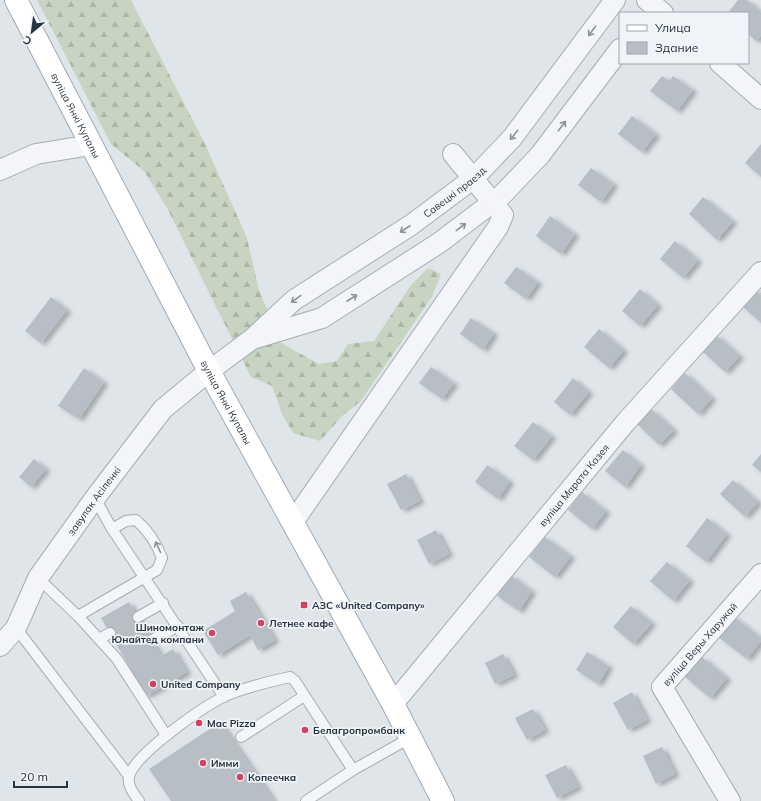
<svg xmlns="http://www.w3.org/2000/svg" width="761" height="801" viewBox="0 0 761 801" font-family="Mulish,sans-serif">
	<defs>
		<pattern id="forest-firs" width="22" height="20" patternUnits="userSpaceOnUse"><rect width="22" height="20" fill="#c7d4c1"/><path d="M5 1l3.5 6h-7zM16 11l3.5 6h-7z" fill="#abb6a7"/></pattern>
		<filter id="shadow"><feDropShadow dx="4.5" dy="2.5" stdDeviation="2" flood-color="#0004"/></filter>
	</defs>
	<rect width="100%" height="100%" fill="#e0e5e9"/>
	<path fill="url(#forest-firs)" d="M37,0h94l75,146 41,92 12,52 22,53 38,21 18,-3 11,-17 26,-3 37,-56 17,-17 13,6 -10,24 -70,103 -19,15 -22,25 -27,-8 -11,-19 -10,-28 -21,-9 -84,-169 -23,-37 -33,-27z"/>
	<path fill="#b7bec6" filter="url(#shadow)" d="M738,0h9l14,12v24l-5,5 -8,-7v-21h-20z
		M662,76l7,5 4,-5 20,14 -16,21 -27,-20z
		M632,116l24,18 -14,18 -24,-18z
		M761,144v33l-16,-14z
		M591,168l23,16 -13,18 -23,-17z
		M703,197l30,24 -16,19 -28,-26z
		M550,216l25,18 -14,20 -25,-18z
		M675,241l23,19 -15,18 -23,-19z
		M516,267l22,15 -12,17 -22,-16z
		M640,289l18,16 -18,21 -18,-15z
		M755,289l6,6v28l-20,-18z
		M51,297l16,13 -26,33 -16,-12z
		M471,318l23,15 -11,17 -23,-16z
		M599,329l25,21 -15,18 -25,-21z
		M716,335l24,21 -15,16 -23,-21z
		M431,367l23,16 -12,16 -23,-16z
		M84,368l20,14 -25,37 -21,-13z
		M685,373l27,25 -14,16 -27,-25z
		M573,378l16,14 -19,23 -16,-13z
		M651,409l23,21 -15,15 -22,-21z
		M533,422l19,14 -19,24 -19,-14z
		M623,450l18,15 -16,22 -20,-16z
		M761,454v18l-9,-7z
		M34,459l12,10 -15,18 -12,-10z
		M487,465l23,16 -12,18 -23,-17z
		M406,474l14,27 -19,9 -14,-26z
		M733,480l25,22 -13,15 -25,-23z
		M582,492l24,19 -14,18 -24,-19z
		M707,518l20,16 -21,28 -20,-16z
		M436,530l13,24 -20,10 -12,-24z
		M545,537l26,19 -16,21 -26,-20z
		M667,562l23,18 -17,21 -23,-20z
		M511,575l21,16 -13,20 -22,-15z
		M246,592l29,48 -17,10 -8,-15 -32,20 -15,-24 32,-20 -5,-10z
		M129,602l32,54 12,-7 14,23 -41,24 -45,-78z
		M631,606l21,17 -19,21 -20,-17z
		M733,616l28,22v3l-14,18 -30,-23z
		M587,652l22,14 -11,18 -22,-14z
		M503,654l11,21 -19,9 -10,-21z
		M702,657l25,21 -17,20 -25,-21z
		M632,692l15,28 -19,10 -15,-27z
		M533,709l12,21 -18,10 -12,-22z
		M220,722l24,35 30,44h-103l-22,-32z
		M662,747l13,27 -19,10 -13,-28z
		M566,765l12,22 -21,11 -12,-23z"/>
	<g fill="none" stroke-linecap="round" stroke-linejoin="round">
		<defs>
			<path id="lane" d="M95,498l17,31 112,168
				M38,578l40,38 79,-46 5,-12c-6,-16 -13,-27 -26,-38l-10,1 -14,8
				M78,616l39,43 49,76
				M138,617l25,-14
				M16,628l113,148
				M99,639l11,-6
				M152,640l26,-14
				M241,737l63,-41
				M353,770l57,-32
				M139,801c-5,-7 -12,-15 -10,-25 7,-23 74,-69 96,-80 21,-9 43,-14 65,-19l5,4 58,89 -47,31"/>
			<g id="street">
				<path d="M647,0l16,13"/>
				<path d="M720,63l41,36"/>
				<path d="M0,170l36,-16 55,-9"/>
				<path d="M256,338l66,-20 117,-75 62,-47 39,-41 80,-106"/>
				<path d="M293,522l205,-295 5,-12 -50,-61"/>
				<path id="s1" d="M0,646l16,-18 22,-50 57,-80 68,-89 46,-38 43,-32 42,-39 117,-75 63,-47 38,-40 103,-138"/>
				<path id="s2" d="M393,704l232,-281 136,-151"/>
				<path id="s3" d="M730,801l-68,-114 99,-113"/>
			</g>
			<g id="primary">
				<path id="s4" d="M16,0l193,371 184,333 50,97"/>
			</g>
		</defs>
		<use href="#lane" stroke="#a5acb3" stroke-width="12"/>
		<use href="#street" stroke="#a5acb3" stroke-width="22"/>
		<use href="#primary" stroke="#9faab5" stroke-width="24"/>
		<use href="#lane" stroke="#f3f5f8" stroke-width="10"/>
		<use href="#street" stroke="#f3f5f8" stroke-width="20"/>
		<use href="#primary" stroke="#fff" stroke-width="22"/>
	</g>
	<defs><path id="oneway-shaft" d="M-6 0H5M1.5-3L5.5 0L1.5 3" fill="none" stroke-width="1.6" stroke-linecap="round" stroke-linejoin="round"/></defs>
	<g stroke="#8e949c">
		<use href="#oneway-shaft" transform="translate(592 31) rotate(127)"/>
		<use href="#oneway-shaft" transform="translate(562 126) rotate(-53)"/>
		<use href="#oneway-shaft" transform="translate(514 135) rotate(129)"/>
		<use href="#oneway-shaft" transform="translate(461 227) rotate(-37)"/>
		<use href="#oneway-shaft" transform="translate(405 229) rotate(147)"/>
		<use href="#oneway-shaft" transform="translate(352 298) rotate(-33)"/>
		<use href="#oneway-shaft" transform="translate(296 299) rotate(144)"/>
		<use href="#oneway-shaft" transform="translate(158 547) rotate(-115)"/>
	</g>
	<g fill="#d14362" stroke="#f0f3f7" stroke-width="1.5">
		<rect x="300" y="601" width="8" height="8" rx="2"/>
		<circle cx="261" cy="623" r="4"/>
		<circle cx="212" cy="633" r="4"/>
		<circle cx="153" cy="684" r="4"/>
		<circle cx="199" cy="723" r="4"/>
		<circle cx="305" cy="730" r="4"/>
		<circle cx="203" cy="763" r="4"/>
		<circle cx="240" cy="777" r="4"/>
	</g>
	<g text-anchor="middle" stroke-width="3.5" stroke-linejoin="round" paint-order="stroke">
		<g font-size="10" fill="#283341" stroke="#f0f3f7">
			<text dy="4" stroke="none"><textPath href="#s4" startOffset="130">вуліца Янкі Купалы</textPath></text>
			<text dy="4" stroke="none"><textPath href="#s1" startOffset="653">Савецкі праезд</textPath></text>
			<text dy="4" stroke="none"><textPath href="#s4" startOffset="454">вуліца Янкі Купалы</textPath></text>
			<text dy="4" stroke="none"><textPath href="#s2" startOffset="284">вуліца Марата Казея</textPath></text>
			<text dy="4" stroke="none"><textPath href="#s1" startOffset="174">завулак Асіпенкі</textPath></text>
			<text dy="4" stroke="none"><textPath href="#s3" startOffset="190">вуліца Веры Харужай</textPath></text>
		</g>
		<g font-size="10" font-weight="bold" fill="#283341" stroke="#f0f3f7" text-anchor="start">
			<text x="312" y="609">АЗС «United Company»</text>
			<text x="269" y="627">Летнее кафе</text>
			<text x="204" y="631" text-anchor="end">Шиномонтаж<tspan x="204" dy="12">Юнайтед компани</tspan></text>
			<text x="161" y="688">United Company</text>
			<text x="207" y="727">Mac Pizza</text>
			<text x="313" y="734">Белагропромбанк</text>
			<text x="211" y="767">Имми</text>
			<text x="248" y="781">Копеечка</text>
		</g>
	</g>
	<rect x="619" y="12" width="130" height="52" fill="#f0f3f7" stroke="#a0a6ae"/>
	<rect x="627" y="25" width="20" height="6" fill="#ffffff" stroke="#a0a6ae"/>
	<text x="655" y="32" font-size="12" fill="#283341">Улица</text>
	<rect x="627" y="42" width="20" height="12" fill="#b7bec6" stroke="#a0a6ae"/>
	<text x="655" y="52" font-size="12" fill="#283341">Здание</text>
	<g transform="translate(32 32) rotate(209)" stroke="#f0f3f7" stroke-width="3" paint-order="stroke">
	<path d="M0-3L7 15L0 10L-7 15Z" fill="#283341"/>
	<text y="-6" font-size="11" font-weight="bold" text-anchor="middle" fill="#283341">С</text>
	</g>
	<path d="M14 781v6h53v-6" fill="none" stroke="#283341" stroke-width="2"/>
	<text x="20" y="781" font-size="12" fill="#283341" stroke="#f0f3f7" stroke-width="3" paint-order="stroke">20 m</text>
</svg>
